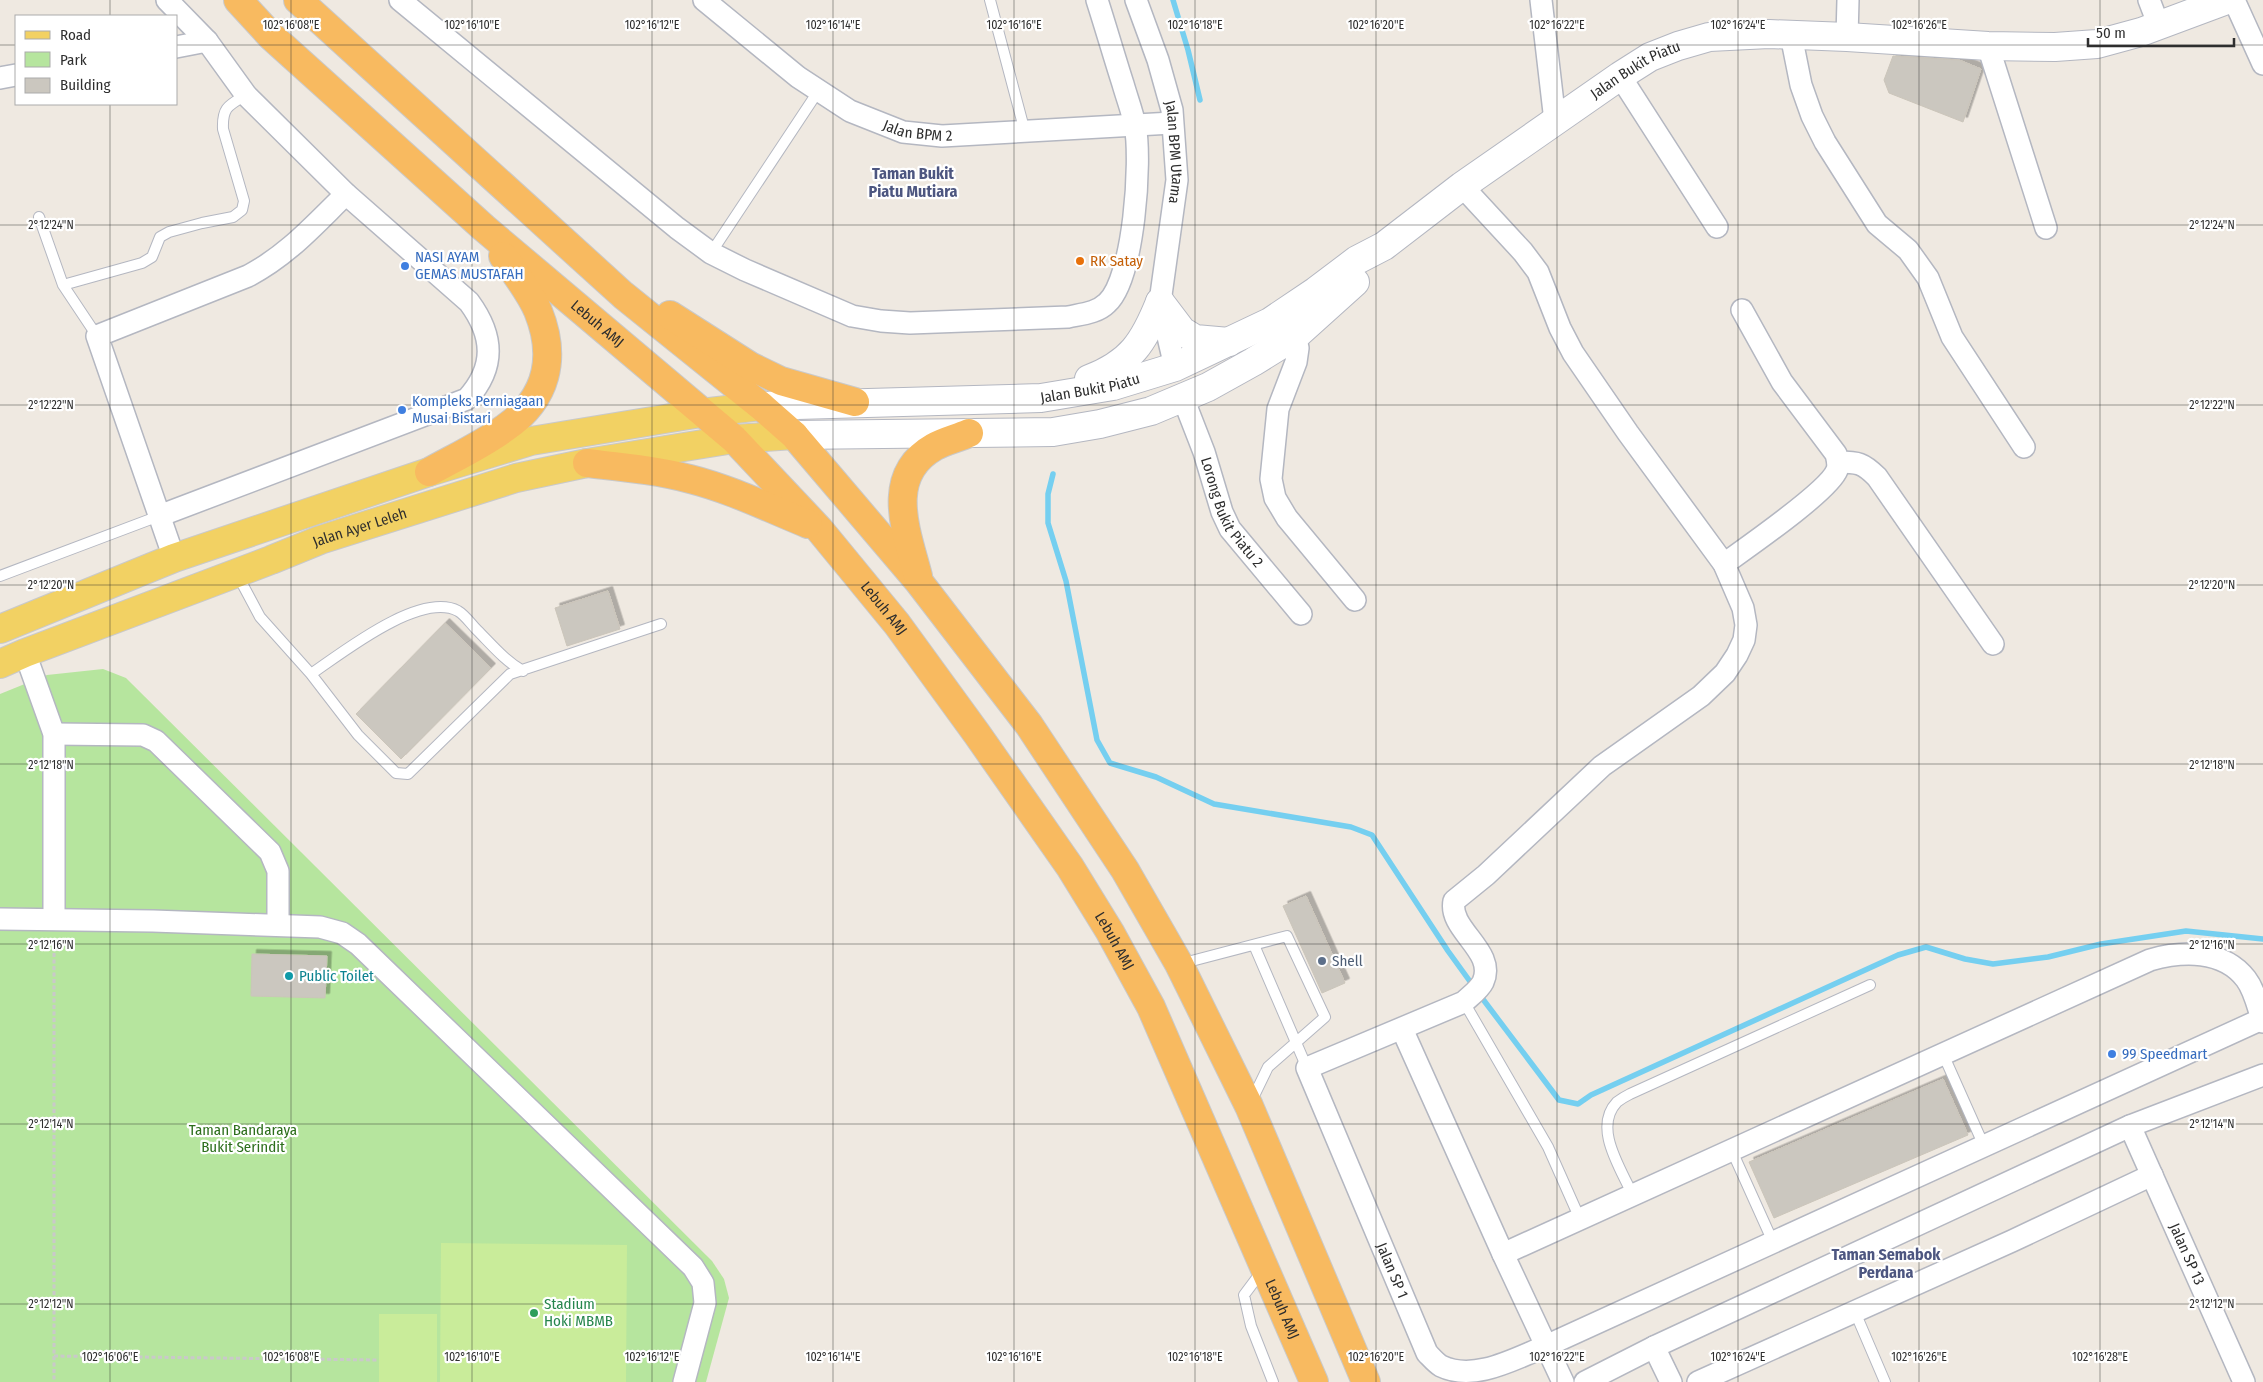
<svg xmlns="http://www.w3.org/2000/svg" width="2263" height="1382" viewBox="0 0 2263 1382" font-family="'Fira Sans Condensed',sans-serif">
	<defs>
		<filter id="shadow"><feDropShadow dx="4.5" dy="-4.5" stdDeviation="0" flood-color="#0004"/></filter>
	</defs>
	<rect width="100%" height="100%" fill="#efe9e1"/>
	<path fill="#b6e59e" d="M103,669l23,9 586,583 12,18 5,19 -23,84h-706v-688l47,-19z"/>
	<path fill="#c9ec9a" d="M441,1243l186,2 -1,137h-186z
		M379,1314h58v68h-58z"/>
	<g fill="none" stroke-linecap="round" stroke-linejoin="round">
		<path stroke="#75cff0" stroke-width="5.5" d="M1173,0l15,50 12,50
			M1053,474l-5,20v29l18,58 31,159 13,23 46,14 58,27 137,23 21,8 76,116 26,36
			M1479,994l80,106 19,4 13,-9 307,-140 28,-8 39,12 28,5 55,-7 53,-13 85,-13 77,8"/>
	</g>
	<path fill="#cbc7bf" stroke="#cbc5ba" filter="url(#shadow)" d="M1893,56l66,4 22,9 -18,53 -74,-29 -5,-13z
		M608,591l12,38 -53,17 -12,-38z
		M445,623l46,45 -90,91 -45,-45z
		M1306,896l39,87 -23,10 -39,-87z
		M252,954l75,2 -2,42 -74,-2z
		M1943,1079l25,56 -194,83 -25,-56z"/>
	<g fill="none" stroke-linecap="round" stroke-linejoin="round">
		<defs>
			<path id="service" d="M990,0l35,132
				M39,217l24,68 34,51
				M711,253l108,-163
				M63,285l79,-22 10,-6 8,-20 9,-5 33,-9 31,-6 9,-7 2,-9 -21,-72c-1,-22 6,-24 23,-34
				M237,574l23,43 51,57 47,61 38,38 12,1 102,-100 151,-50
				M0,576l159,-60
				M311,674c31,-21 109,-83 147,-63 7,4 13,13 19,19 15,15 27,30 46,41
				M1254,945l53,123
				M1180,964l107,-28 38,81 -57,50 -17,35
				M1464,1002l84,145 32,72
				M1943,1054l41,92
				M1732,1151l41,91
				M1633,1196c-11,-26 -41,-68 -16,-94 4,-3 9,-6 13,-8l240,-109
				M1262,1271l-18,24 7,31 22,56
				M1855,1312l30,70"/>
			<g id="minor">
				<path d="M400,0l277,228 34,25 34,17 107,46 29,5 29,2 158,-6c14,-3 29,-4 39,-14 27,-24 35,-143 28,-178 -3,-14 -8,-27 -12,-41 -9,-28 -17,-56 -26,-84"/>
				<path id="s1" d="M704,0l94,77 52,34 53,21 39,4 230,-13"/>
				<path id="s2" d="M1136,0l22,60 14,50 5,70 -17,122 15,65"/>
				<path d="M1541,0l14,121"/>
				<path d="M2149,0l10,26"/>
				<path d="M2234,0l29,64"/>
				<path d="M1791,35l10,50 11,31 13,26 52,82 31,26 20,28 24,59 72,110"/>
				<path d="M1847,37l1,-37"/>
				<path d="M1988,46l58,182"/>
				<path d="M176,47l31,-6"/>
				<path d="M1620,76l97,151"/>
				<path d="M0,78l16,-3"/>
				<path id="s3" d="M1462,186l61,66 15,20 22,56 13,25 55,80 96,131 19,44 3,17 -2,15 -7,15 -12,18 -24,23 -99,70 -116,109 -32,26c-6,29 43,50 29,81 -4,8 -13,14 -19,20l-157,66 120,285c4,4 9,10 14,13 33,16 73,-7 105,-20l716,-327"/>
				<path d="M1295,336l3,12 -2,14 -18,47 -7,70 4,19 12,20 68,82"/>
				<path id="s4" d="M1183,398l21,54 18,60 8,17 71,85"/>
				<path d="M1838,462c20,0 25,1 39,15l116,167"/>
				<path d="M159,516l308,-117c29,-32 27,-63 2,-97l-123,-108 -100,-99 -39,-54 -40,-41"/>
				<path d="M174,558l-77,-222 151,-60c40,-21 66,-51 98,-82"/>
				<path d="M1724,564c22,-16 105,-73 113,-94 2,-6 0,-11 -1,-16l-54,-72 -40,-72"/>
				<path d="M25,653l29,81v185"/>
				<path d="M54,734l89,1 13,6 114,111 8,19v54"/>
				<path d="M0,919l153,2 167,6 22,6 16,11 335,323 10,16 2,20 -21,79"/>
				<path d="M1402,1029l101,225 60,128"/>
				<path id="s5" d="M2130,1126l114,256"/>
				<path d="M1503,1254l647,-294c32,-9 73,-11 96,19 9,12 12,29 17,43"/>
				<path d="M1654,1347l17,35"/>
				<path d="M1585,1382l69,-35 476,-221 133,-51"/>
				<path d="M1698,1382l314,-141 140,-66"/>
			</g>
			<g id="secondary">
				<path d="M1160,302l22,29 13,8 34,3"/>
				<path d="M1089,379c42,-16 55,-37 71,-77"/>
				<path id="s6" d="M761,406l280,-8 72,-12 62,-19 95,-45 46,-31 41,-31 27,-14 78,-60 158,-110 30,-19 28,-11 31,-9 60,-3 78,3 141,9 67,1 42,-3 44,-12 86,-32"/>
				<path d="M794,435l259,-3 47,-8 51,-13 57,-24 45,-25 42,-26 60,-54"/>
			</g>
			<g id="primary">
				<path d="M0,629l174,-71 255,-86 102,-31 170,-28 60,-7"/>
				<path id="s7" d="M0,664l25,-11 246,-93 49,-20 196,-62 71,-15 91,-15 56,-9 60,-4"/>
			</g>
			<g id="trunk">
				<path id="s8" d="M238,0l33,36 213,192 250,211 85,90 78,95 80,110 93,133 40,65 41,75 163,375"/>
				<path d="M298,0l325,295 138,111 33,29 125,147 110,143 96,145 54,94 70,142 117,276"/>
				<path d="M670,315l80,51 31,15 74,21"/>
				<path d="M587,463c34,4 69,7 103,16 40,10 79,29 118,45"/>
				<path d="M429,472c25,-14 53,-27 76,-44 42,-29 52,-70 33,-117 -8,-19 -23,-38 -35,-55"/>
				<path d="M918,576c-11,-43 -35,-100 16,-129 10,-6 24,-9 35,-14"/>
			</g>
		</defs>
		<use href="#service" stroke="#b4b7c1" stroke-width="12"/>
		<use href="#minor" stroke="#b4b7c1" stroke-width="24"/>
		<use href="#secondary" stroke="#b4b7c1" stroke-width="30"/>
		<use href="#primary" stroke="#c9c9c9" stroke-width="30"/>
		<use href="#trunk" stroke="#c9c9c9" stroke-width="30"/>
		<path stroke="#c9c9c9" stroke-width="3" stroke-dasharray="4 2.5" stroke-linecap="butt" d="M54,940v442
			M54,1356l325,4"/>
		<use href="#service" stroke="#fff" stroke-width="10"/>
		<use href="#minor" stroke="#fff" stroke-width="21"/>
		<use href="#secondary" stroke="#fff" stroke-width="28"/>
		<use href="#primary" stroke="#f2d163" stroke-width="28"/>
		<use href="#trunk" stroke="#f8ba60" stroke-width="28"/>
	</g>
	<path fill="none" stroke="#2e2e2e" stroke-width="1" stroke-opacity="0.45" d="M110,0v16M291,0v1382M472,0v1382M652,0v1382M833,0v1382M1014,0v1382M1195,0v1382M1376,0v1382M1557,0v1382M1738,0v1382M1919,0v1382M2100,0v1382M0,45h16M176,45h2087M110,104v1278M0,225h2263M0,405h2263M0,585h2263M0,764h2263M0,944h2263M0,1124h2263M0,1304h2263"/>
	<circle fill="#e8710a" stroke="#fff" stroke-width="2" cx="1080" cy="261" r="5"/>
	<g fill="#3f7fe0" stroke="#fff" stroke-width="2">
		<circle cx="405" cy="266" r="5"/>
		<circle cx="402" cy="410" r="5"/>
		<circle cx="2112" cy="1054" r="5"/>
	</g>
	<circle fill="#5c6f8a" stroke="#fff" stroke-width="2" cx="1322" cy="961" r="5"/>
	<circle fill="#0f9aa8" stroke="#fff" stroke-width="2" cx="289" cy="976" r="5"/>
	<circle fill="#2e9e5b" stroke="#fff" stroke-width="2" cx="534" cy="1313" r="5"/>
	<g text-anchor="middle" stroke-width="4.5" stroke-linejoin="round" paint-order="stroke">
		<g font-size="15" fill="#2e2e2e" stroke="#fff">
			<text dy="5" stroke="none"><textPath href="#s6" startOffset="968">Jalan Bukit Piatu</textPath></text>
			<text dy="5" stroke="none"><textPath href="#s1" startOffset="255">Jalan BPM 2</textPath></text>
			<text dy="5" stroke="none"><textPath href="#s2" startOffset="158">Jalan BPM Utama</textPath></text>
			<text dy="5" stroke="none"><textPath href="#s8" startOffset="484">Lebuh AMJ</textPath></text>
			<text dy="5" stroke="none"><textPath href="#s6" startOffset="330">Jalan Bukit Piatu</textPath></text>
			<text dy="5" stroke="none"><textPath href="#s4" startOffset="125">Lorong Bukit Piatu 2</textPath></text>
			<text dy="5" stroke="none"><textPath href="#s7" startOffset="385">Jalan Ayer Leleh</textPath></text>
			<text dy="5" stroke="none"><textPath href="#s8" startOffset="889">Lebuh AMJ</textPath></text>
			<text dy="5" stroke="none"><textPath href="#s8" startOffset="1294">Lebuh AMJ</textPath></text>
			<text dy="5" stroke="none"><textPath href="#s5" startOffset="140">Jalan SP 13</textPath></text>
			<text dy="5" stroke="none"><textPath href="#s3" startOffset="1444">Jalan SP 1</textPath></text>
			<text dy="5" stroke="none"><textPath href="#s8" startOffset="1699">Lebuh AMJ</textPath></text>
		</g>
		<g font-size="15" fill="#366cbe" stroke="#fff" text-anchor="start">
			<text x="415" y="262">NASI AYAM<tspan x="415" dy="17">GEMAS MUSTAFAH</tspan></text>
			<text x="412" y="406">Kompleks Perniagaan<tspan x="412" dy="17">Musai Bistari</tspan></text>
			<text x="2122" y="1059">99 Speedmart</text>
		</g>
		<g font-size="15" fill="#c56008" stroke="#fff" text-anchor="start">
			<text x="1090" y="266">RK Satay</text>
		</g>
		<g font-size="15" fill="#4e5e75" stroke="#fff" text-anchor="start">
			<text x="1332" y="966">Shell</text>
		</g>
		<g font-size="15" fill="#0d838f" stroke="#fff" text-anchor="start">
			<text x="299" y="981">Public Toilet</text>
		</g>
		<g font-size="15" fill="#2c6e1b" stroke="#fff">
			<text x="243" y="1135">Taman Bandaraya<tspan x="243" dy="17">Bukit Serindit</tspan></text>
		</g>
		<g font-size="15" fill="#27864d" stroke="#fff" text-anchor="start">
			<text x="544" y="1309">Stadium<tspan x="544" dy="17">Hoki MBMB</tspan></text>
		</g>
		<g font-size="16" font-weight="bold" fill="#4d5680" stroke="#fff">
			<text x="913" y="179">Taman Bukit<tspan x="913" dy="18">Piatu Mutiara</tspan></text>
			<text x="1886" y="1260">Taman Semabok<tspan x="1886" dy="18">Perdana</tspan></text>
		</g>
	</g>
	<g font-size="12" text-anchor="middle" fill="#2e2e2e" stroke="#fff" stroke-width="4.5" stroke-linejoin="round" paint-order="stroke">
		<text x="291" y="29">102°16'08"E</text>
		<text x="472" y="29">102°16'10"E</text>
		<text x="652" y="29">102°16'12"E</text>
		<text x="833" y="29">102°16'14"E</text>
		<text x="1014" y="29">102°16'16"E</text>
		<text x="1195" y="29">102°16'18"E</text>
		<text x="1376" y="29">102°16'20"E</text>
		<text x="1557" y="29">102°16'22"E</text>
		<text x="1738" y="29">102°16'24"E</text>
		<text x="1919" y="29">102°16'26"E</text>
		<text x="51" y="229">2°12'24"N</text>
		<text x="2212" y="229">2°12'24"N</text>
		<text x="51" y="409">2°12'22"N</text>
		<text x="2212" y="409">2°12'22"N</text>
		<text x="51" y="589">2°12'20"N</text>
		<text x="2212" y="589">2°12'20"N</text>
		<text x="51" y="769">2°12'18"N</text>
		<text x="2212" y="769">2°12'18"N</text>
		<text x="51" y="949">2°12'16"N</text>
		<text x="2212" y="949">2°12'16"N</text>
		<text x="51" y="1128">2°12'14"N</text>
		<text x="2212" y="1128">2°12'14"N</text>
		<text x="51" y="1308">2°12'12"N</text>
		<text x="2212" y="1308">2°12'12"N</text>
		<text x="110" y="1361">102°16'06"E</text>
		<text x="291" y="1361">102°16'08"E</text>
		<text x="472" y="1361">102°16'10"E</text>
		<text x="652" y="1361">102°16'12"E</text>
		<text x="833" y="1361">102°16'14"E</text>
		<text x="1014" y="1361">102°16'16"E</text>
		<text x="1195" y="1361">102°16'18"E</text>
		<text x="1376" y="1361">102°16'20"E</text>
		<text x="1557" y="1361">102°16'22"E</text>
		<text x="1738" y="1361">102°16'24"E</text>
		<text x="1919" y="1361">102°16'26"E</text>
		<text x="2100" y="1361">102°16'28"E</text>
	</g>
	<rect x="15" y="15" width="162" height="90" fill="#ffffff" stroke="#ababab"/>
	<rect x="25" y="31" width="25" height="8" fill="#f2d163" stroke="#ababab"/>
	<text x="60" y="40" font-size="15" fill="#2e2e2e">Road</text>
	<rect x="25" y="52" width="25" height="15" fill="#b6e59e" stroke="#ababab"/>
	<text x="60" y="65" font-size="15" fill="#2e2e2e">Park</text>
	<rect x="25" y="78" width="25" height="15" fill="#cbc7bf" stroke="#ababab"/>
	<text x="60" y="90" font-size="15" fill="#2e2e2e">Building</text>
	<path d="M2088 38v8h146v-8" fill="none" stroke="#2e2e2e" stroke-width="2.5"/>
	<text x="2096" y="38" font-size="15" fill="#2e2e2e" stroke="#ffffff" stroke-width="4" paint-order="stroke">50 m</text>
</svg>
